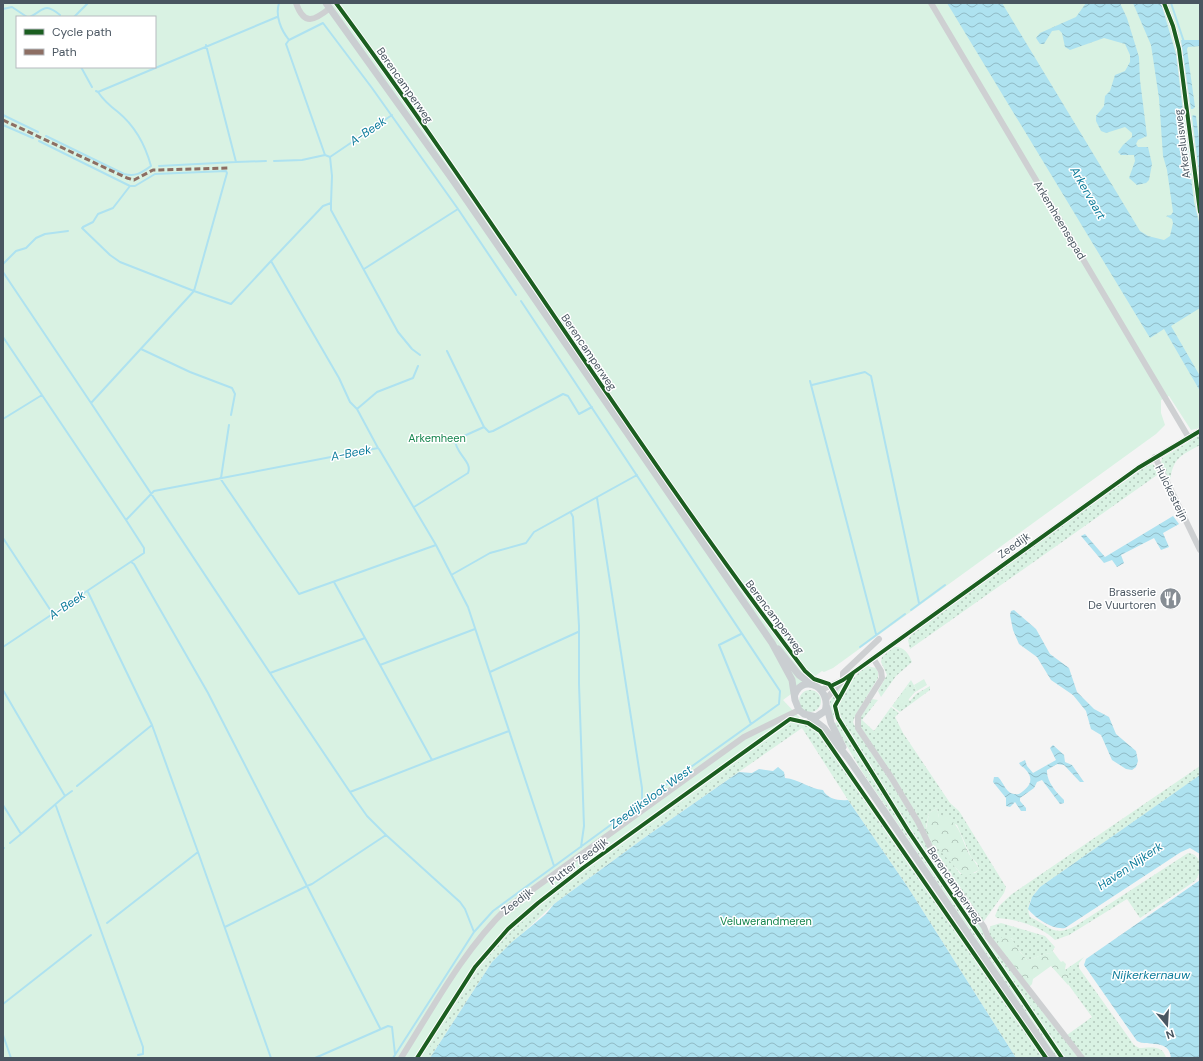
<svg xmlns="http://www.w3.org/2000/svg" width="1203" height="1061" viewBox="0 0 1203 1061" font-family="'DM Sans',sans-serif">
	<defs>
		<pattern id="grass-dots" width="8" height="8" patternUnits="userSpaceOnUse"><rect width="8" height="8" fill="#d9f2e3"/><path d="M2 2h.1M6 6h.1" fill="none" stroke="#b2c7bb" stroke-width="1.8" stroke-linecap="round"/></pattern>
		<pattern id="forest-crowns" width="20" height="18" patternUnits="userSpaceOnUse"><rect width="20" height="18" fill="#d9f2e3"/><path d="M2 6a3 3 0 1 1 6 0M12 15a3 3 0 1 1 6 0" fill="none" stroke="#b2c7bb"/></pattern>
		<pattern id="water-waves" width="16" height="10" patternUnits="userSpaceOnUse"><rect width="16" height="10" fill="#aee2f0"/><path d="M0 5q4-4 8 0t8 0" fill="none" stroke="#90bac6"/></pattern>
	</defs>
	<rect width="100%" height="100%" fill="#f4f4f4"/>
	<path fill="url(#grass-dots)" fill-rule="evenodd" d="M1200,435v10c-20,11 -27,13 -30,36l-9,-17 1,-6z
		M1153,464l7,9 -250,176 -2,-9 5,-8 233,-166z
		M894,647c10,-1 15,7 18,15l-16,14 -15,21 -3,-6 9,-16 -6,-13 1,-5z
		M867,666l9,2 2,4v6l-23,38 -2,6 3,7 33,49 27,45 17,35 49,69 4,12 93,119h-16l-154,-228 -65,-104c-3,-5 -7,-12 -8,-18 0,-13 21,-35 31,-42z
		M911,680l6,11 -2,1 -8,-6 -4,20 5,-7 2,2 6,-7 14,-8v4l-30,22 -8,-6z
		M845,681l-12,23 2,12 -3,5 -2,-20z
		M799 701a11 11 0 1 1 22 0a11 11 0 1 1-22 0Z
		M872,699l6,1 -16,20 12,11 17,-24 8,6 -4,4 8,16 47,70 9,8 47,76 -2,6 -20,28 -2,-1 -45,-64 -76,-129v-11zM937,808l2,10 18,7 14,32 6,6 2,7 -4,3 -15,1 -10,-14 -21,-22 -3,-12 3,-13z
		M794,721l21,7 228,330h-27l-107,-169 -61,-89 -46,-72 -158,110 -90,66 -62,58 -62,96h-12l68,-104 34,-35z
		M838,721l85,135 137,202h-3l-196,-288 -27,-46z
		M1200,766v9l-11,8 -149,104c-8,9 -15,19 -10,30 22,10 23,21 47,8l111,-72c14,1 15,18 7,28l-55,37 -13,-19 -58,36 -14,5c-13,-13 -39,-21 -58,-22l-2,-2 4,-10 13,-12z
		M1001,923l44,13 10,11 -4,6c-9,1 -16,5 -24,7l-14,-17 -1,-5 -15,7c-5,-6 -11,-11 -6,-19z
		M1084,957l-5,6v5l55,77 5,3c10,0 24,-4 27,10h-82l-17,-23 25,-18 -24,-33 1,-4 -4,-10z"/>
	<path fill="url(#forest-crowns)" d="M937,808l2,10 5,-3c19,12 16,24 27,42 3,4 6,7 8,13l-14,7c-3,-2 -37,-39 -38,-42 -2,-7 1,-14 2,-22z
		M1004,935l6,1 10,16 7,8c8,-2 15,-6 24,-7l1,-3 9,12 2,-1 3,3 -1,5 5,8 -2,8 -17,-19 -18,13 -1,5 -3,3 -32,-42 2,-5z"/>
	<path fill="#d9f2e3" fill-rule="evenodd" d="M3,3h1197v425l-9,2 -22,-34 -8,4v13l4,12 -9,9 -323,234 -9,4 -2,-1 -39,29 18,19 -15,9 -220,159 -50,40 -30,31 -63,100h-420zM17,17h138v50h-138z
		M924,679l3,6 -10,6 -3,-6z
		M908,686l7,6 -12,14 -7,-5z"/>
	<path fill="url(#water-waves)" d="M947,3h55l138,228 8,5 16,4 6,-4 3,-13 -1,-4 -6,-3 5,-1 2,-3 -6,-42 -4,-14 -4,-58 -8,-53 -18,-42h28l15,51 18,148 6,24v82l-29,18 29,50v15l-36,-62 -14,9z
		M1086,3h34l7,15 12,39 1,23 7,56 -9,4 -2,4 2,3h10l4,17 -3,16 -3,3 -9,2 -8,-7 6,-17 -1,-6h-13l-3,-3 5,-7 9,-8v-4l-7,-6 -19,6 -5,-2 -5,-10v-5l8,-10 1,-10 5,-5 5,-16 10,-4 5,-9v-7l-5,-11 -21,-6 -34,12 -5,-3 -3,-14 -3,-3 -7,1 -8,13h-4l-4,-6 4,-5 36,-16z
		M1181,40h19v6l-12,1 -1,2 8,58 -2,2h-2z
		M1194,115l2,1 4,31v34l-8,-65z
		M1173,516l6,8 -16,9 6,14 -8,3 -7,-12 -33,17 3,8 -7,4 -5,-7 -8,3 -23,-27 4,-2 20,23z
		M1014,610l22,19 14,25 19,14 8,24 17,17 15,8 7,17 20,17 2,10 -2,6 -4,3 -6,-1 -14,-9 -11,-25 -10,-6 -5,-18 -13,-16 -22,-15 -14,-23 -18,-13 -6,-14 -3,-15 1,-4z
		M1053,745l11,10 1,7 7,3 12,17h-4l-16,-17 -7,-1 -10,6c-1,11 10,23 17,30v3l-4,1 -18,-24 -5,2 -3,6 -14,10v3l6,7v3h-5l-6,-9 -5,5 -4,-1v-8l-13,-16 1,-5h4c7,7 8,19 21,17 10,-6 16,-14 7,-24 -3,-4 -5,-3 -7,-7l6,-3 2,6 6,7 23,-13 -6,-12z
		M778,767l6,5 1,6c14,1 24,11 38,12 4,9 16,11 25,10l61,89 107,169h-586l62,-96 20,-20 34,-28 8,-10 90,-66 95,-66 13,1 7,-4 14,2z
		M1200,775v79l-10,-6 -9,4 -116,76c-12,2 -30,-10 -37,-19l4,-12 8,-10z
		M1200,880v178h-29c-2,-20 -22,-11 -34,-17l-53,-76 2,-6z"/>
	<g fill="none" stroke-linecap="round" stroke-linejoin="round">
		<path stroke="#aee2f0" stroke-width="2" d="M279,3c-4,13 2,27 10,37
			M1171,3l13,39
			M3,9l9,-2 15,10
			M30,17c14,-7 14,-15 30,-2
			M74,17l14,-14
			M81,67l11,20
			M96,91l2,1 179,-75
			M3,115l35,17
			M3,125l30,13
			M46,136l78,38c12,3 17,-1 27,-8 -6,-22 -16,-40 -33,-54 -8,-6 -14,-11 -20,-20
			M39,141l91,45 -17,22 -15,6 -5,8 -10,5
			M330,157l-5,-2 -39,-111 3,-4 34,-17 49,65 86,121 -94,60
			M274,161l28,-1 23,-5
			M236,162l30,-1
			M159,166l77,-4 -30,-117
			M331,203v7l67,122 14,17 8,6
			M458,209l58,86
			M82,228l28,27 10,7 74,29 33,-118 -1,-2 -71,3 -20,12h-5
			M3,264l13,-13 10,-3 10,-10 9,-4 23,-3
			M3,272l88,131 103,-112 37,13 40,-43
			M3,337l39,58 -39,24
			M141,349l49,23 42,16 3,6 -4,21
			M447,351l37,76
			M810,381l66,253
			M812,385l53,-13 6,4 48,227
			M42,395l84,125
			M91,403l179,270
			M357,409l20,-17 36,-14 5,-12
			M379,449l57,96 32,62 86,259
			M220,478l79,116 137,-49
			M221,478l8,-53
			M597,498l45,290v14
			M414,507l54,-34c5,-11 -13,-20 -13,-33l29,-13 5,5 4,-1 70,-37 5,2 11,18 13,-7
			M571,513l2,4 6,109v58l5,142 -3,21
			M3,538l50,76
			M131,562l3,2 74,129 99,193 5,-2 74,-49 -19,-19 -17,-24
			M453,574l37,-21 36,-10 8,-11 103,-57
			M334,582l31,56
			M88,592l64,133 46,127
			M911,610l34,-25
			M475,629l-95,36 52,95 77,-29
			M741,634l-22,11 32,79
			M3,647l141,-94v-5l-18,-28 28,-29 224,-43 -21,-39 -7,-7 -11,-24 -68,-117 52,-55 8,-3 1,-27 -2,-19 62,-42
			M860,647l45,-33
			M380,665l-15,-27 -95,35 80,119 82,-32
			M490,672l88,-40
			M3,690l62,106 7,-5
			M77,786l75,-61
			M3,805l18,29 44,-38
			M56,806l87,241v7l-5,1
			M386,835l74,67 5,7 9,23
			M10,843l11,-9
			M3,849l1,-1
			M107,923l91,-71 73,206
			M225,927l82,-41 73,142
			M3,1004l88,-69
			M3,1035l8,23
			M315,1058l73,-32 4,1 3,27
			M393,1058l81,-126 19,-21 149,-109 137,-98 1,-13 -259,-390"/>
		<path stroke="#ced0d2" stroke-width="6" d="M296,3c8,23 18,18 34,5
			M931,3l258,435
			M1164,3l9,23 6,23 21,163
			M1155,457l45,93
			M873,658l8,13 1,7 -24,38v12l33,49 27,45 17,35 49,70 4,10 94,121
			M821,690l22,-10 295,-212 62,-37
			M826,699l17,-19v-7l36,-34
			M401,1058c33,-52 62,-107 106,-150l237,-171 55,-27"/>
		<path stroke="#caced1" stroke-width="7" d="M326,3l126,176 320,464 20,37 3,20 4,10 5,4 12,3 9,-6c7,-21 -20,-39 -30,-17
			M778,649l21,26 13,9
			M827,707l4,16 12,24
			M810,717l14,11 24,30 205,300"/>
		<path stroke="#8d6e63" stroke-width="3" stroke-dasharray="6 3" stroke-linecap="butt" d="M3,120l124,58 7,2 19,-10h7l68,-2"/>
		<defs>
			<path id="cycleway" d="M336,3c161,219 304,451 469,668l9,8 15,5 9,14
				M1164,3l9,23 6,23 21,163
				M853,673l-18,33 3,12 71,114 153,226
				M831,686l12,-6 295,-212 62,-37
				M417,1058l58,-91 33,-38 30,-26 45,-35 207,-149 18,4 12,8 226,327"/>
		</defs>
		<use href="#cycleway" stroke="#fff" stroke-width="6"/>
		<use href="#cycleway" stroke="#1b5e20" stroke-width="4"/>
	</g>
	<defs>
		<symbol id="restaurant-disc" viewBox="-11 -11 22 22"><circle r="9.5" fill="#868d94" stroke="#fff"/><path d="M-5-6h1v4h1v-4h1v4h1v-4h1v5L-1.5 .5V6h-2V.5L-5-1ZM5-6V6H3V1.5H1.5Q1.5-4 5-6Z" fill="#fff"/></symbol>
	</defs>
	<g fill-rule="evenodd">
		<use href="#restaurant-disc" x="1158" y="586" width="25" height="25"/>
	</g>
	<g text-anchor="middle" stroke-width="3" stroke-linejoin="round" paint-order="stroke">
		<g font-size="11" fill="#4a5661" stroke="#fff">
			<text transform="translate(405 85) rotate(55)" y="4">Berencamperweg</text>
			<text transform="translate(1182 144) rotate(-97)" y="4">Arkersluisweg</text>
			<text transform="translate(1060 220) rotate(59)" y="4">Arkemheensepad</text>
			<text transform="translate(589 352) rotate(56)" y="4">Berencamperweg</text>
			<text transform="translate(1172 493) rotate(64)" y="4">Hulckesteijn</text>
			<text transform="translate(1014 545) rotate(-35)" y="4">Zeedijk</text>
			<text transform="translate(775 617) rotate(53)" y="4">Berencamperweg</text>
			<text transform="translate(578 861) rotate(-37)" y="4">Putter Zeedijk</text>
			<text transform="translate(955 885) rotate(56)" y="4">Berencamperweg</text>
			<text transform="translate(517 901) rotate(-38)" y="4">Zeedijk</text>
		</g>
		<g font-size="11" fill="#17864f" stroke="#fff">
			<text x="437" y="442">Arkemheen</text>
			<text x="766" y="925">Veluwerandmeren</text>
		</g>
		<g font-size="11" fill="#4a5661" stroke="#fff" text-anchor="end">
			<text x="1156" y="596">Brasserie<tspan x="1156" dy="13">De Vuurtoren</tspan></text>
		</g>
		<g font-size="12" font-style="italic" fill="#0c7c9b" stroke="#fff">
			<text transform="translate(368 131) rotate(-34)" y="4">A-Beek</text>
			<text transform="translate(1088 193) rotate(60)" y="4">Arkervaart</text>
			<text transform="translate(351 453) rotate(-11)" y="4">A-Beek</text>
			<text transform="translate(67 605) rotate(-34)" y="4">A-Beek</text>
			<text transform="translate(651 797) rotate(-36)" y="4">Zeedijksloot West</text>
			<text transform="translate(1130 866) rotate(-34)" y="4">Haven Nijkerk</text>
			<text x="1151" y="979">Nijkerkernauw</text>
		</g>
	</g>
	<rect width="1203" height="1061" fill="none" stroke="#4a5661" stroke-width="8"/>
	<rect x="16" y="16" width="140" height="52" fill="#ffffff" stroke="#b7bbc0"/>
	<rect x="24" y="29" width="20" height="6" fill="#1b5e20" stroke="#b7bbc0"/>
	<text x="52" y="36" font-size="12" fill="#4a5661">Cycle path</text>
	<rect x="24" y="49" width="20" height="6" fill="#8d6e63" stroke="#b7bbc0"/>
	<text x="52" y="56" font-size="12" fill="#4a5661">Path</text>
	<g transform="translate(1167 1025) rotate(162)" stroke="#ffffff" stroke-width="3" paint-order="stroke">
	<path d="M0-3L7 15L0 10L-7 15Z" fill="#4a5661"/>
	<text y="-6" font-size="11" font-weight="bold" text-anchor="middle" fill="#4a5661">N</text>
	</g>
</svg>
